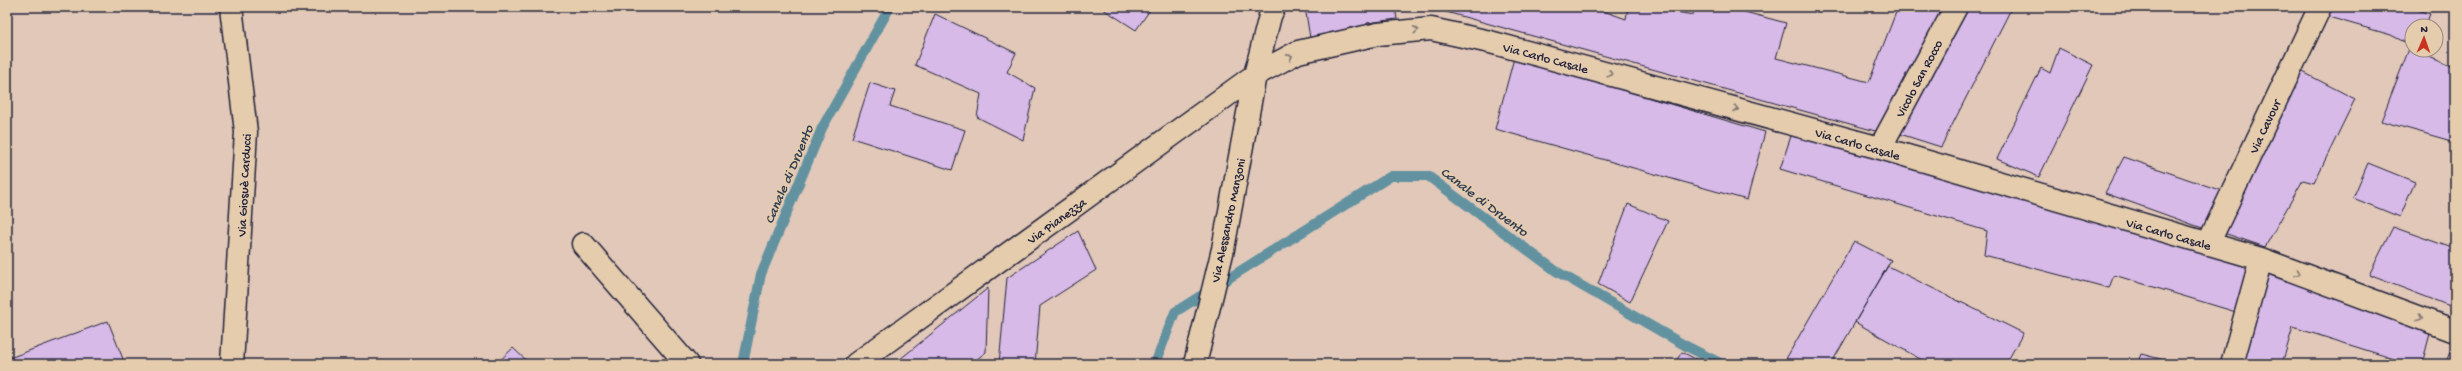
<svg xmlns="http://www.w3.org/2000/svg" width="2462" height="371" viewBox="0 0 2462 371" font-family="'Gochi Hand',sans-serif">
	<rect width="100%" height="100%" fill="#e1c8b9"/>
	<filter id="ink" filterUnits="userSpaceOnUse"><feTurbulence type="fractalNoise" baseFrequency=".025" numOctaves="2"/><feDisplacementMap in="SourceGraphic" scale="8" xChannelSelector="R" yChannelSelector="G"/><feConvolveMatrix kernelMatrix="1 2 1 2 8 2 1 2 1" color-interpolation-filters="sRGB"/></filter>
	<g filter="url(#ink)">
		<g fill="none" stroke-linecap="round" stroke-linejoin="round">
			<path stroke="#6292a0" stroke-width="10" d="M743,364l18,-90 61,-146 68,-121
				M1155,364l20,-52 216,-136h37l128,95 130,75 36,18"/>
		</g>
		<path fill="#d7bae7" stroke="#22223b" d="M1100,7h52l-16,23z
			M1305,7h90l2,12 -30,4v6l-57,9z
			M1440,7h152l34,12 2,-12h21l44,8 1,-8h32l60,16 -10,35 93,24 29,-75h45l-64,125 -440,-122z
			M1965,7h47l-71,140 -41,-13z
			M2329,7h80l21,7 -5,12h-13v20l-21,-11 -66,-19z
			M2451,7h4v5l-4,-1z
			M935,14l81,39 -9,19 28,16 -12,52 -46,-23 4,-23 -66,-29z
			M2059,48l34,17 -54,112 -42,-18 44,-91 9,5z
			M2409,49l45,18 1,-2v77l-74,-21z
			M1514,58l251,74 -18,68 -252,-71z
			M2299,70l56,29 -41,84 -11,-3 -38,67 -44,-15z
			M870,83l25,8 -5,15 75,24 -13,40 -100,-32z
			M1793,130l457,135 -14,47 -122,-37 -5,13 -125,-33 3,-24 -207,-62z
			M2124,157l98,34 -17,38 -100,-36z
			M2368,163l47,19 -15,35 -47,-19z
			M1628,204l40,17 -38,81 -32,-18z
			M2393,227l62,22v59l-86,-33z
			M1078,231l18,39 -56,36 -5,58h-36l8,-86z
			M1854,241l37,19 -60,104h-48z
			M1888,266l135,67 -17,31 -38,-2 -39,2 -74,-42z
			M2268,268l163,62 -9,34h-12l-117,-37 -11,37h-38z
			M988,288l-2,64 -15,12h-77z
			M108,321l17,43h-118v-5z
			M2455,340v24h-10z
			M513,348l17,16h-34z
			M1682,352l23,12h-31z
			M2141,354l39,10h-43z"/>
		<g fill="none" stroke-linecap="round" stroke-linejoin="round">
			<defs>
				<path id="minor" d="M231,7l15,125 -14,232
					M1880,148l76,-141
					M583,244l104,120
					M2208,244l112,-237
					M856,364l399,-289 43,-23 80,-18 53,-5 59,13 390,106 381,111 194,72
					M1195,364l28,-115 32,-174 15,-59 4,-9
					M2232,364l29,-105"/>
			</defs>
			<use href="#minor" stroke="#22223b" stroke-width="25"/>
			<use href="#minor" stroke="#e4ccad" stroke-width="22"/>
		</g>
		<defs><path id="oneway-chevron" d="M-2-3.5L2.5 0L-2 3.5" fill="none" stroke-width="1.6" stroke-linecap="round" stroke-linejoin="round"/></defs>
		<g stroke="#837774">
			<use href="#oneway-chevron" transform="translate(1416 30) rotate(-6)"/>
			<use href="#oneway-chevron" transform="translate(1290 57) rotate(-28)"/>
			<use href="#oneway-chevron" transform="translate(1610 74) rotate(15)"/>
			<use href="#oneway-chevron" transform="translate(1736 109) rotate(15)"/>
			<use href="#oneway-chevron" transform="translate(2298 273) rotate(20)"/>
			<use href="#oneway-chevron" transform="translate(2420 318) rotate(20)"/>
		</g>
	</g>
	<g text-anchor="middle" stroke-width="3.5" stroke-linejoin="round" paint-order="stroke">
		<g font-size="13" fill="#22223b" stroke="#e4ccad">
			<text transform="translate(1546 57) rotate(15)" y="5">Via Carlo Casale</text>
			<text transform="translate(1918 78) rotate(-62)" y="5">Vicolo San Rocco</text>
			<text transform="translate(2264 126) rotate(-65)" y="5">Via Cavour</text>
			<text transform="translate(1858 143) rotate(16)" y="5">Via Carlo Casale</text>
			<text transform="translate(243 185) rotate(-87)" y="5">Via Giosuè Carducci</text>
			<text transform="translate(1056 220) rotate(-36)" y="5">Via Pianezza</text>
			<text transform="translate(1227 220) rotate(-78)" y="5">Via Alessandro Manzoni</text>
			<text transform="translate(2169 233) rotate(16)" y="5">Via Carlo Casale</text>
		</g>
		<g font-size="14" font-style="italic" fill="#323e54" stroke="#e4ccad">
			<text transform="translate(788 174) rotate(-67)" y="5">Canale di Druento</text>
			<text transform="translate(1485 201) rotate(37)" y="5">Canale di Druento</text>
		</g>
	</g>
	<rect width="2462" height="371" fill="none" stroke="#e4ccad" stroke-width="24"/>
	<rect x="12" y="12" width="2438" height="347" fill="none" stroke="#22223b" stroke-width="1.5" filter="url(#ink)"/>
	<g transform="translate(2424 38) rotate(2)"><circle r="19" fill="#e4ccad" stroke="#96887f"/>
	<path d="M0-3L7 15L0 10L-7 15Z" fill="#c8321e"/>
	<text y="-6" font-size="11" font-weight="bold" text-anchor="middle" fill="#22223b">N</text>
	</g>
</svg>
